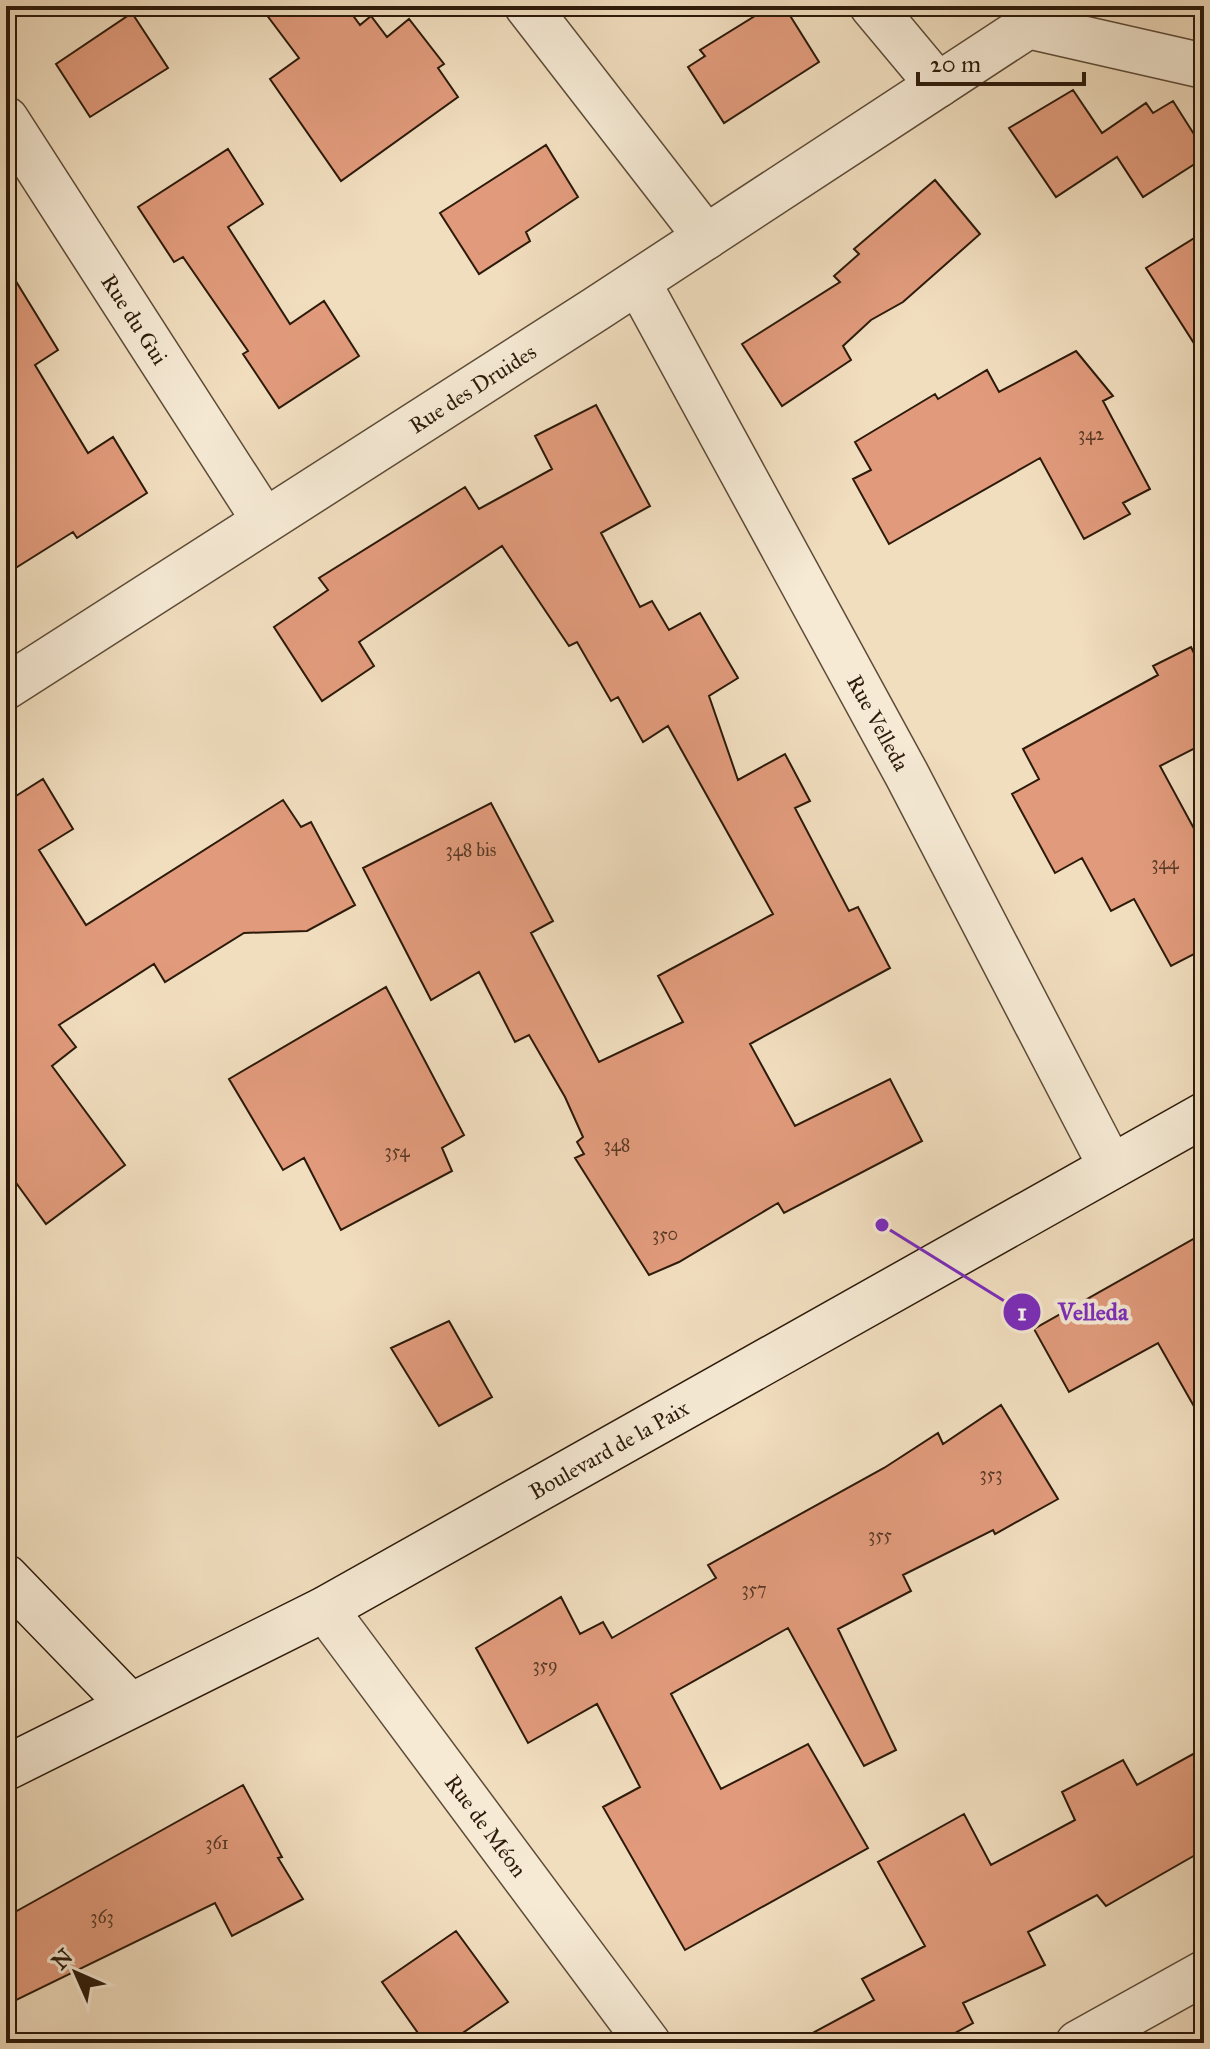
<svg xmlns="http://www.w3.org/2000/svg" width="1210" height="2049" viewBox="0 0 1210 2049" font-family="'IM FELL Great Primer',serif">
	<rect width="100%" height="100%" fill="#f1debf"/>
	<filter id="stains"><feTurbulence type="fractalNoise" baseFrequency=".0025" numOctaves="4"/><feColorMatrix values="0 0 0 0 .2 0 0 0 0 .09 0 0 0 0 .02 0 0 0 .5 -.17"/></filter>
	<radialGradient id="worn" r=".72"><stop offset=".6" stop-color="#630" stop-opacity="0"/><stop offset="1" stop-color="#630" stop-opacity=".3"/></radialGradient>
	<path fill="#e19b7c" stroke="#2c1a0a" stroke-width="2" d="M260,6h86l14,19 11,-9 16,21 22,-18 35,45 -6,4 20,29 -117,84 -71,-102 29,-21z
		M771,6h13l35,56 -95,61 -36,-56 17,-11 -5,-6z
		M132,13l36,55 -78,49 -34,-53z
		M1073,90l29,43 44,-30 7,10 20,-12 31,49v8l-61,39 -26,-40 -61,40 -47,-69z
		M546,145l32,52 -52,35 4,9 -51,33 -39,-61z
		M228,149l35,55 -35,23 62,97 34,-23 35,55 -80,52 -36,-54 5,-3 -65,-94 -9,5 -36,-55z
		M935,180l45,54 -77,68 -32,18 -28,26 8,14 -69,46 -40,-62 98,-62 -6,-6 25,-22 -5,-5z
		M1204,232v127l-58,-91z
		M6,265l52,85 -23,15 53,88 25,-16 34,56 -70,45 -4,-6 -67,42z
		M1076,351l37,45 -10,5 47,88 -27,14 7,11 -46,25 -44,-81 -151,86 -36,-65 18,-9 -16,-28 80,-48 3,5 49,-29 12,22z
		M596,405l54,101 -49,27 39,74 12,-6 17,29 31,-17 38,65 -29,18 29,84 47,-26 25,47 -15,7 54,103 9,-4 32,61 -140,76 45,82 95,-47 32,62 -138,72 -6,-10 -99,59 -30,13 -74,-117 9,-4 -7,-12 6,-5 -18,-40 -36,-62 -14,7 -36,-70 -48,28 -68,-132 128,-65 62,118 -22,12 68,129 84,-40 -25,-46 115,-62 -105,-188 -25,16 -25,-45 -7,4 -34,-59 -8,4 -67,-100 -143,96 15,24 -52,35 -48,-74 54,-37 -9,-12 146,-91 14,22 73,-40 -17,-33z
		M1191,647l4,8 9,-5v116l-9,-18 -35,18 44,81v102l-33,17 -37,-67 -23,12 -29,-53 -27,15 -43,-79 27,-15 -16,-30 135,-74 -5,-9z
		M43,779l30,50 -34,21 47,75 197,-125 18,27 10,-5 44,83 -48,26 -63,2 -79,49 -11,-18 -95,61 17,22 -24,19 73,99 -79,59 -40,-55v-371l2,3z
		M386,987l78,148 -22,13 10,23 -111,59 -37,-72 -21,12 -54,-91z
		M1204,1233v191l-46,-81 -89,49 -35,-63z
		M449,1321l43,76 -53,29 -48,-78z
		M1001,1405l57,94 -63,35 -2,-4 -90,45 8,16 -73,38 58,121 -32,16 -76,-138 -117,66 50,95 87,-45 60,104 -183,102 -82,-143 37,-20 -43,-83 -69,39 -52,-95 85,-51 19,37 23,-12 9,16 104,-60 -8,-13 176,-97 54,-35 5,11z
		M1204,1748v102l-98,56 -9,-11 -69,37 17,33 -82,38 10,20 -36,20h-143l80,-43 -12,-21 63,-33 -47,-84 86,-48 27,51 84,-45 -13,-28 61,-32 14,25z
		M243,1785l39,72 -4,1 25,41 -71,37 -17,-33 -209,102v-88z
		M456,1931l52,71 -60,41h-23l-43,-61z"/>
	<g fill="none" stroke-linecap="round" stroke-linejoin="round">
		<defs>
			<g id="street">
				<path d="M527,6l179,231"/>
				<path d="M872,6l66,79"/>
				<path id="s1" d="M6,119l258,401"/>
				<path id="s2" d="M638,282l269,493 204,392"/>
				<path id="s3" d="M6,687l590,-378 432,-283 176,40"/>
				<path id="s4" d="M325,1609l323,434"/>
				<path d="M1078,2043l126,-70"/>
			</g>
			<g id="secondary">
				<path d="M6,1577l124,128"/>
				<path id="s5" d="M6,1768l319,-159 879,-494"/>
			</g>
		</defs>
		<use href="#street" stroke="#5d4b37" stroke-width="47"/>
		<use href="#secondary" stroke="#2c1a0a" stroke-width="47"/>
		<use href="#street" stroke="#f6ead5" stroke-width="44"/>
		<use href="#secondary" stroke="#f6ead5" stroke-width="44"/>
	</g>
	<g text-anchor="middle" stroke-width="8" stroke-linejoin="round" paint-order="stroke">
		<g font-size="18" fill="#593a26">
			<text x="1091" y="440">342</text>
			<text x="471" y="856">348 bis</text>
			<text x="1165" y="869">344</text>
			<text x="617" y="1151">348</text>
			<text x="397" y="1157">354</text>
			<text x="665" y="1240">350</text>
			<text x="991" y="1480">353</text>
			<text x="880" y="1541">355</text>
			<text x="754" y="1595">357</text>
			<text x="545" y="1671">359</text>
			<text x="217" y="1849">361</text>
			<text x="102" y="1923">363</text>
		</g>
		<g font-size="22" fill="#2c1a0a" stroke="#f6ead5">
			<text dy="8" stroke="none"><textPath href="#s1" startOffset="238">Rue du Gui</textPath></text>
			<text dy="8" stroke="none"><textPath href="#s3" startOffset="554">Rue des Druides</textPath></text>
			<text dy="8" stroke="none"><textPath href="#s2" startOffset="502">Rue Velleda</textPath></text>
			<text dy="8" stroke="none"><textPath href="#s5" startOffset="682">Boulevard de la Paix</textPath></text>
			<text dy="8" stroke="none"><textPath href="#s4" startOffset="270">Rue de Méon</textPath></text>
		</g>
	</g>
	<path fill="none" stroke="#7b2cbf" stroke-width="3" d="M882 1225L1022 1312"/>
	<g fill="#7b2cbf" stroke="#f6ead5" stroke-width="3">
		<circle cx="882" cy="1225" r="8"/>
		<circle cx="1022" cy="1312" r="20"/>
	</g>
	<g font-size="24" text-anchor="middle" font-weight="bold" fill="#fff">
		<text x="1022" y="1320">1</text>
	</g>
	<g font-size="24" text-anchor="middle" font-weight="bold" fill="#7b2cbf" stroke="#f6ead5" stroke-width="8" stroke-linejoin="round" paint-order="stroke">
		<text x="1093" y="1320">Velleda</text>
	</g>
	<rect width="1210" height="2049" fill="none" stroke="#f1debf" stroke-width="32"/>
	<rect x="8" y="8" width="1194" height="2033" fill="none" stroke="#2c1a0a" stroke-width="4"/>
	<rect x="16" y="16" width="1178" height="2017" fill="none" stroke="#2c1a0a" stroke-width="2"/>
	<g transform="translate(76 1973) rotate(315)" stroke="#f6ead5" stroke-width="6" paint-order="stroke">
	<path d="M0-6L14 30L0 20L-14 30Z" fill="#2c1a0a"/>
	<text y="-12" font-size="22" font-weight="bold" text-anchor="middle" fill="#2c1a0a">N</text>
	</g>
	<path d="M918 72v12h166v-12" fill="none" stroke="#2c1a0a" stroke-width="4"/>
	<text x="930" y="72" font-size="24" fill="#2c1a0a" stroke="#f6ead5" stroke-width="6" paint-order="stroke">20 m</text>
	<rect width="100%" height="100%" filter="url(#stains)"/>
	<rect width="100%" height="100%" fill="url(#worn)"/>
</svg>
